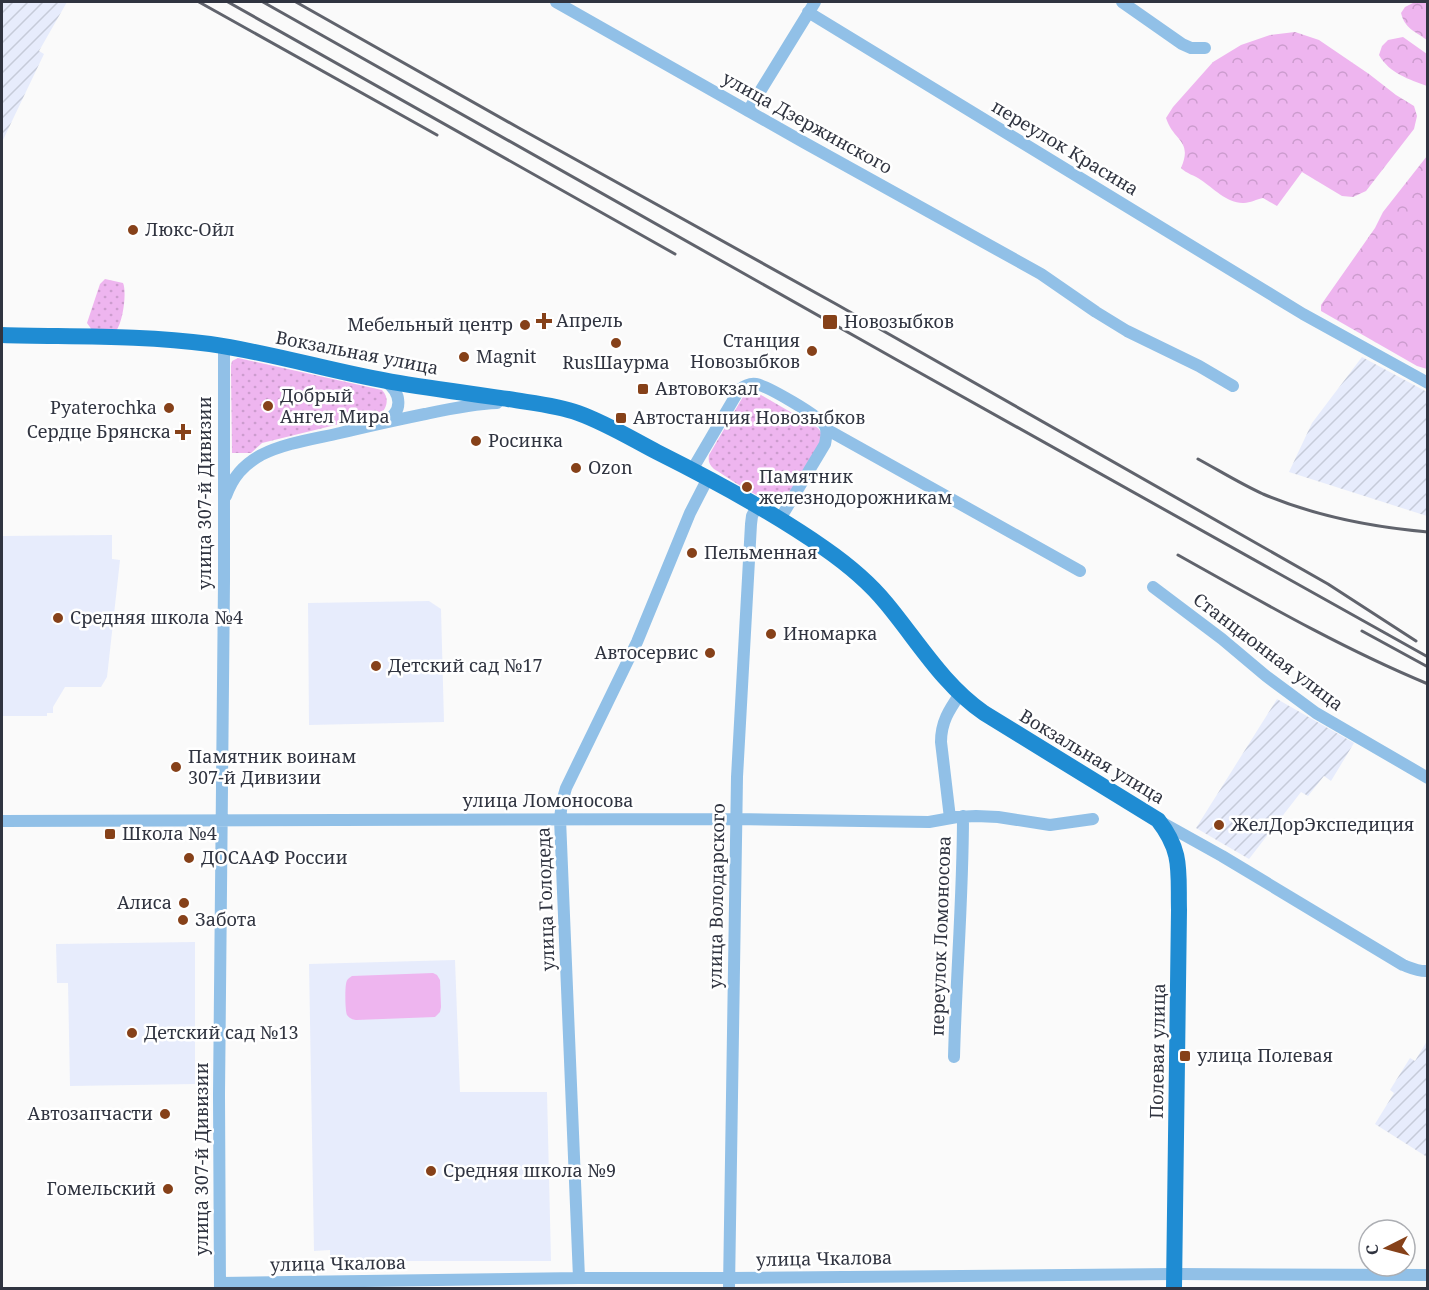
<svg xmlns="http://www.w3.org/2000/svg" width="1429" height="1290" viewBox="0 0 1429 1290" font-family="'Noto Serif',serif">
	<defs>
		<pattern id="industrial-furrows" width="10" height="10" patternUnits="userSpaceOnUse" patternTransform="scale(1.5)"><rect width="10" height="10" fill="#e7ecfc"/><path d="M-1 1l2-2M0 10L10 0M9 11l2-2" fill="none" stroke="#c6cbd9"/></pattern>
		<pattern id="green-dots" width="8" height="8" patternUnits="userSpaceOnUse" patternTransform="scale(1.5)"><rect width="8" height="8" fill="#eeb5ef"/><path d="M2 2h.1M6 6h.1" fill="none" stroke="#cc9cce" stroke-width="1.8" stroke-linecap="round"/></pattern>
		<pattern id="forest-crowns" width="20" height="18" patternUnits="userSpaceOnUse" patternTransform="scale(1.5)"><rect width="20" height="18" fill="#eeb5ef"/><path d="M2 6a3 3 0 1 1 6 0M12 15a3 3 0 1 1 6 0" fill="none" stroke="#cc9cce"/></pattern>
	</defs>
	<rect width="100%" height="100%" fill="#fafafa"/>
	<path fill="#e7ecfc" d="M112,535v24l8,1 -13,117 -6,10h-36l-12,20v6h-6v3h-45v-180z
		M429,601l12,8 3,113 -135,3 -1,-122z
		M195,942v142l-125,2 -2,-103h-11l-1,-39z
		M455,960l5,132h87l4,169h-221v-11l-16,1 -5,-287z"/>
	<path fill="url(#industrial-furrows)" d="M2,2h65l-28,49 5,3 -42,88z
		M1362,357l65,35v124l-138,-44 23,-49z
		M1277,699l77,44 -23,38 -7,-5 -16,20 -7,-4 -52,67 -53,-31z
		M1427,1041v116l-52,-33 19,-31 -4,-3 20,-32 5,3z"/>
	<path fill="url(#green-dots)" d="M105,279l18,4c4,9 0,39 -7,48l-24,-1 -5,-7 13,-39z
		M238,358l144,32c7,7 6,18 -2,24l-118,29 -11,10h-19l-1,-87 1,-5z
		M752,391l4,1 62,36 3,4v9l-31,51c-6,5 -13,8 -22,7 -9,0 -44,-24 -54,-30 -5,-5 -6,-8 -5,-14l35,-60z"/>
	<path fill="url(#forest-crowns)" d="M1415,2h12v38c-12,-9 -22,-11 -26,-27l4,-6z
		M1295,32l24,8 50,34 27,21 18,11 3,10 -3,13 -48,62 -13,6 -11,-1 -40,-24 -25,34 -14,-8c-6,1 -13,5 -19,5 -16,1 -31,-15 -43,-23 -7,-5 -14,-6 -20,-12 12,-28 -7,-26 -15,-50l7,-11 40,-45 28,-17 29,-10z
		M1403,37l24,17v32c-18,-7 -37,-12 -48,-31l3,-9 6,-6z
		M1427,156v213l-10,-3 -96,-55v-6l54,-77 8,-16z"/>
	<path fill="#eeb5ef" d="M433,973l4,2 3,5 1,27 -1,5 -5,5 -79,3c-4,-1 -6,-1 -9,-5 -2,-5 -2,-26 -1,-31 1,-5 2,-5 6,-8z"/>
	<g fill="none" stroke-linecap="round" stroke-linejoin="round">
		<path stroke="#91c0e7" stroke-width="12" d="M556,2l249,141 236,131 55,38 31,19 72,35 34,20
			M1122,2l60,42 9,4h14
			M808,12l495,302 125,69
			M748,111l67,-109
			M384,422c20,-10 18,-29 1,-41
			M826,429l254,142
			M692,470l47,-80c5,-4 11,-7 17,-6 11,2 64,32 69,42 3,6 1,12 0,18l-45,75
			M226,496c7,-19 17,-31 35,-41 24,-12 53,-16 79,-22 28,-7 56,-13 85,-19 24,-5 47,-10 72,-11
			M1153,587l69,52 44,37 50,37 112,65
			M950,818l-9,-76c0,-20 8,-32 19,-48
			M2,821l734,-2 193,3 28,-5 19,-1 22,1 52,8 43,-6
			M1161,822l61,34 181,109c8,3 16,7 25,6
			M954,1057c2,-80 9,-160 9,-241
			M579,1278l-19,-459 2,-17 4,-14 71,-146 53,-129 18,-35
			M220,1283l359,-5h150l445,-4 254,1
			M220,1288l-1,-193 5,-514v-235
			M729,1288l8,-511 14,-253 1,-8 5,-10"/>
		<path stroke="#1f8cd3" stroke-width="16" d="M2,335c69,2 139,0 208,9 64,9 126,29 189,39 36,6 73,11 109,16 23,4 48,6 70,14 28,10 54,26 79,39 58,29 114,59 167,96 23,16 44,33 62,55 31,37 57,82 98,110l174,107c25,32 20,51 21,90l-5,378"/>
		<path stroke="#60636c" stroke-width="3" d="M199,2l238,133
			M228,2l447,252
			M263,2l634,358 531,297
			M296,2l223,126 317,176 492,280 88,57
			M1198,459c22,12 43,25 65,35 52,22 108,33 165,38
			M1178,555c82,46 163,93 250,129
			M1362,631l66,36"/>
	</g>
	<g fill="#864119" stroke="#fff" stroke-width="2">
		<circle cx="133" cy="230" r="6"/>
		<path d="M541 312h6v6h6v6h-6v6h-6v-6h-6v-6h6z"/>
		<rect x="822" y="314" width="16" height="16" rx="3"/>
		<circle cx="525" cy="325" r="6"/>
		<circle cx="616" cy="343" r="6"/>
		<circle cx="812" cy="351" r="6"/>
		<circle cx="464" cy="357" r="6"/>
		<rect x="637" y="383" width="12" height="12" rx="3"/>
		<circle cx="268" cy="406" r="6"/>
		<circle cx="169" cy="408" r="6"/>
		<rect x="615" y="412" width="12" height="12" rx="3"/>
		<path d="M180 423h6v6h6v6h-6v6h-6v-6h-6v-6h6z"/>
		<circle cx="476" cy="441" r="6"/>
		<circle cx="576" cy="468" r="6"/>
		<circle cx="747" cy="487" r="6"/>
		<circle cx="692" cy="553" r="6"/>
		<circle cx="58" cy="618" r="6"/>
		<circle cx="771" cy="634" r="6"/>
		<circle cx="710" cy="653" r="6"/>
		<circle cx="376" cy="666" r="6"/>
		<circle cx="176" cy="767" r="6"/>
		<circle cx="1219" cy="825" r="6"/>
		<rect x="104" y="828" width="12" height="12" rx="3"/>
		<circle cx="189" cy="858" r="6"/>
		<circle cx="184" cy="903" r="6"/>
		<circle cx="183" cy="920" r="6"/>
		<circle cx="132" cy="1033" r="6"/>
		<rect x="1179" y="1050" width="12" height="12" rx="3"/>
		<circle cx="165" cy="1114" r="6"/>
		<circle cx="431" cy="1171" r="6"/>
		<circle cx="168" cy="1189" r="6"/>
	</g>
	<g text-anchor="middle" stroke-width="5" stroke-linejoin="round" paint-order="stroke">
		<g font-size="18" fill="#303440" stroke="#fff">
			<text transform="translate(807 123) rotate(29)" y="6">улица Дзержинского</text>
			<text transform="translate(1065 148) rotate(31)" y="6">переулок Красина</text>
			<text transform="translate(357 353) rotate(11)" y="6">Вокзальная улица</text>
			<text transform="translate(205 493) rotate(-90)" y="6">улица 307-й Дивизии</text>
			<text transform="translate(1268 652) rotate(37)" y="6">Станционная улица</text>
			<text transform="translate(1092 757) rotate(31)" y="6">Вокзальная улица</text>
			<text x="548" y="807">улица Ломоносова</text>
			<text transform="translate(717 896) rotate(-89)" y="6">улица Володарского</text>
			<text transform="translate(546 899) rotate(-92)" y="6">улица Голодеда</text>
			<text transform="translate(941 936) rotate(-88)" y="6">переулок Ломоносова</text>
			<text transform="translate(1158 1051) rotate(-89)" y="6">Полевая улица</text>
			<text transform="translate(202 1159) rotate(-90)" y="6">улица 307-й Дивизии</text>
			<text transform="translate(824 1259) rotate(-1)" y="6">улица Чкалова</text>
			<text transform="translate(338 1264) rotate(-1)" y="6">улица Чкалова</text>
		</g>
		<g font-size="18" fill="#303440" stroke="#fff" text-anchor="start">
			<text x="145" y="236">Люкс-Ойл</text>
			<text x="556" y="327">Апрель</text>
			<text x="844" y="328">Новозыбков</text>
			<text x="513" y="331" text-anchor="end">Мебельный центр</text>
			<text x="800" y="347" text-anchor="end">Станция<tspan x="800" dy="21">Новозыбков</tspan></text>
			<text x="476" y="363">Magnit</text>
			<text x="616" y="369" text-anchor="middle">RusШаурма</text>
			<text x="655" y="395">Автовокзал</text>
			<text x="280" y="402">Добрый<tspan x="280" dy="21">Ангел Мира</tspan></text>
			<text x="157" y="414" text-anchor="end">Pyaterochka</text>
			<text x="633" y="424">Автостанция Новозыбков</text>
			<text x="171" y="438" text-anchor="end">Сердце Брянска</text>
			<text x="488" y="447">Росинка</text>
			<text x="588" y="474">Ozon</text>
			<text x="759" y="483">Памятник<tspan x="759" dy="21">железнодорожникам</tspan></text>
			<text x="704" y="559">Пельменная</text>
			<text x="70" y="624">Средняя школа №4</text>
			<text x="783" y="640">Иномарка</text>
			<text x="698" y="659" text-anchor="end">Автосервис</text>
			<text x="388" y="672">Детский сад №17</text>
			<text x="188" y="763">Памятник воинам<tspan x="188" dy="21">307-й Дивизии</tspan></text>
			<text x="1231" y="831">ЖелДорЭкспедиция</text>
			<text x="122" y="840">Школа №4</text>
			<text x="201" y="864">ДОСААФ России</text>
			<text x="172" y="909" text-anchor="end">Алиса</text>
			<text x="195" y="926">Забота</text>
			<text x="144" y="1039">Детский сад №13</text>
			<text x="1197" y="1062">улица Полевая</text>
			<text x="153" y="1120" text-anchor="end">Автозапчасти</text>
			<text x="443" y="1177">Средняя школа №9</text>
			<text x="156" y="1195" text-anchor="end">Гомельский</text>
		</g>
	</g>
	<rect width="1429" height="1290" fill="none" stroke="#303440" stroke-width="6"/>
	<g transform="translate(1387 1248) rotate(264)"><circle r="28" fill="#ffffff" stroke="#acaeb3" stroke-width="1.5"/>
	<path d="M0-4.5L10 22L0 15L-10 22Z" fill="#864119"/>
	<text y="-9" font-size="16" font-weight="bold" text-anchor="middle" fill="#303440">С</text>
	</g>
</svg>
